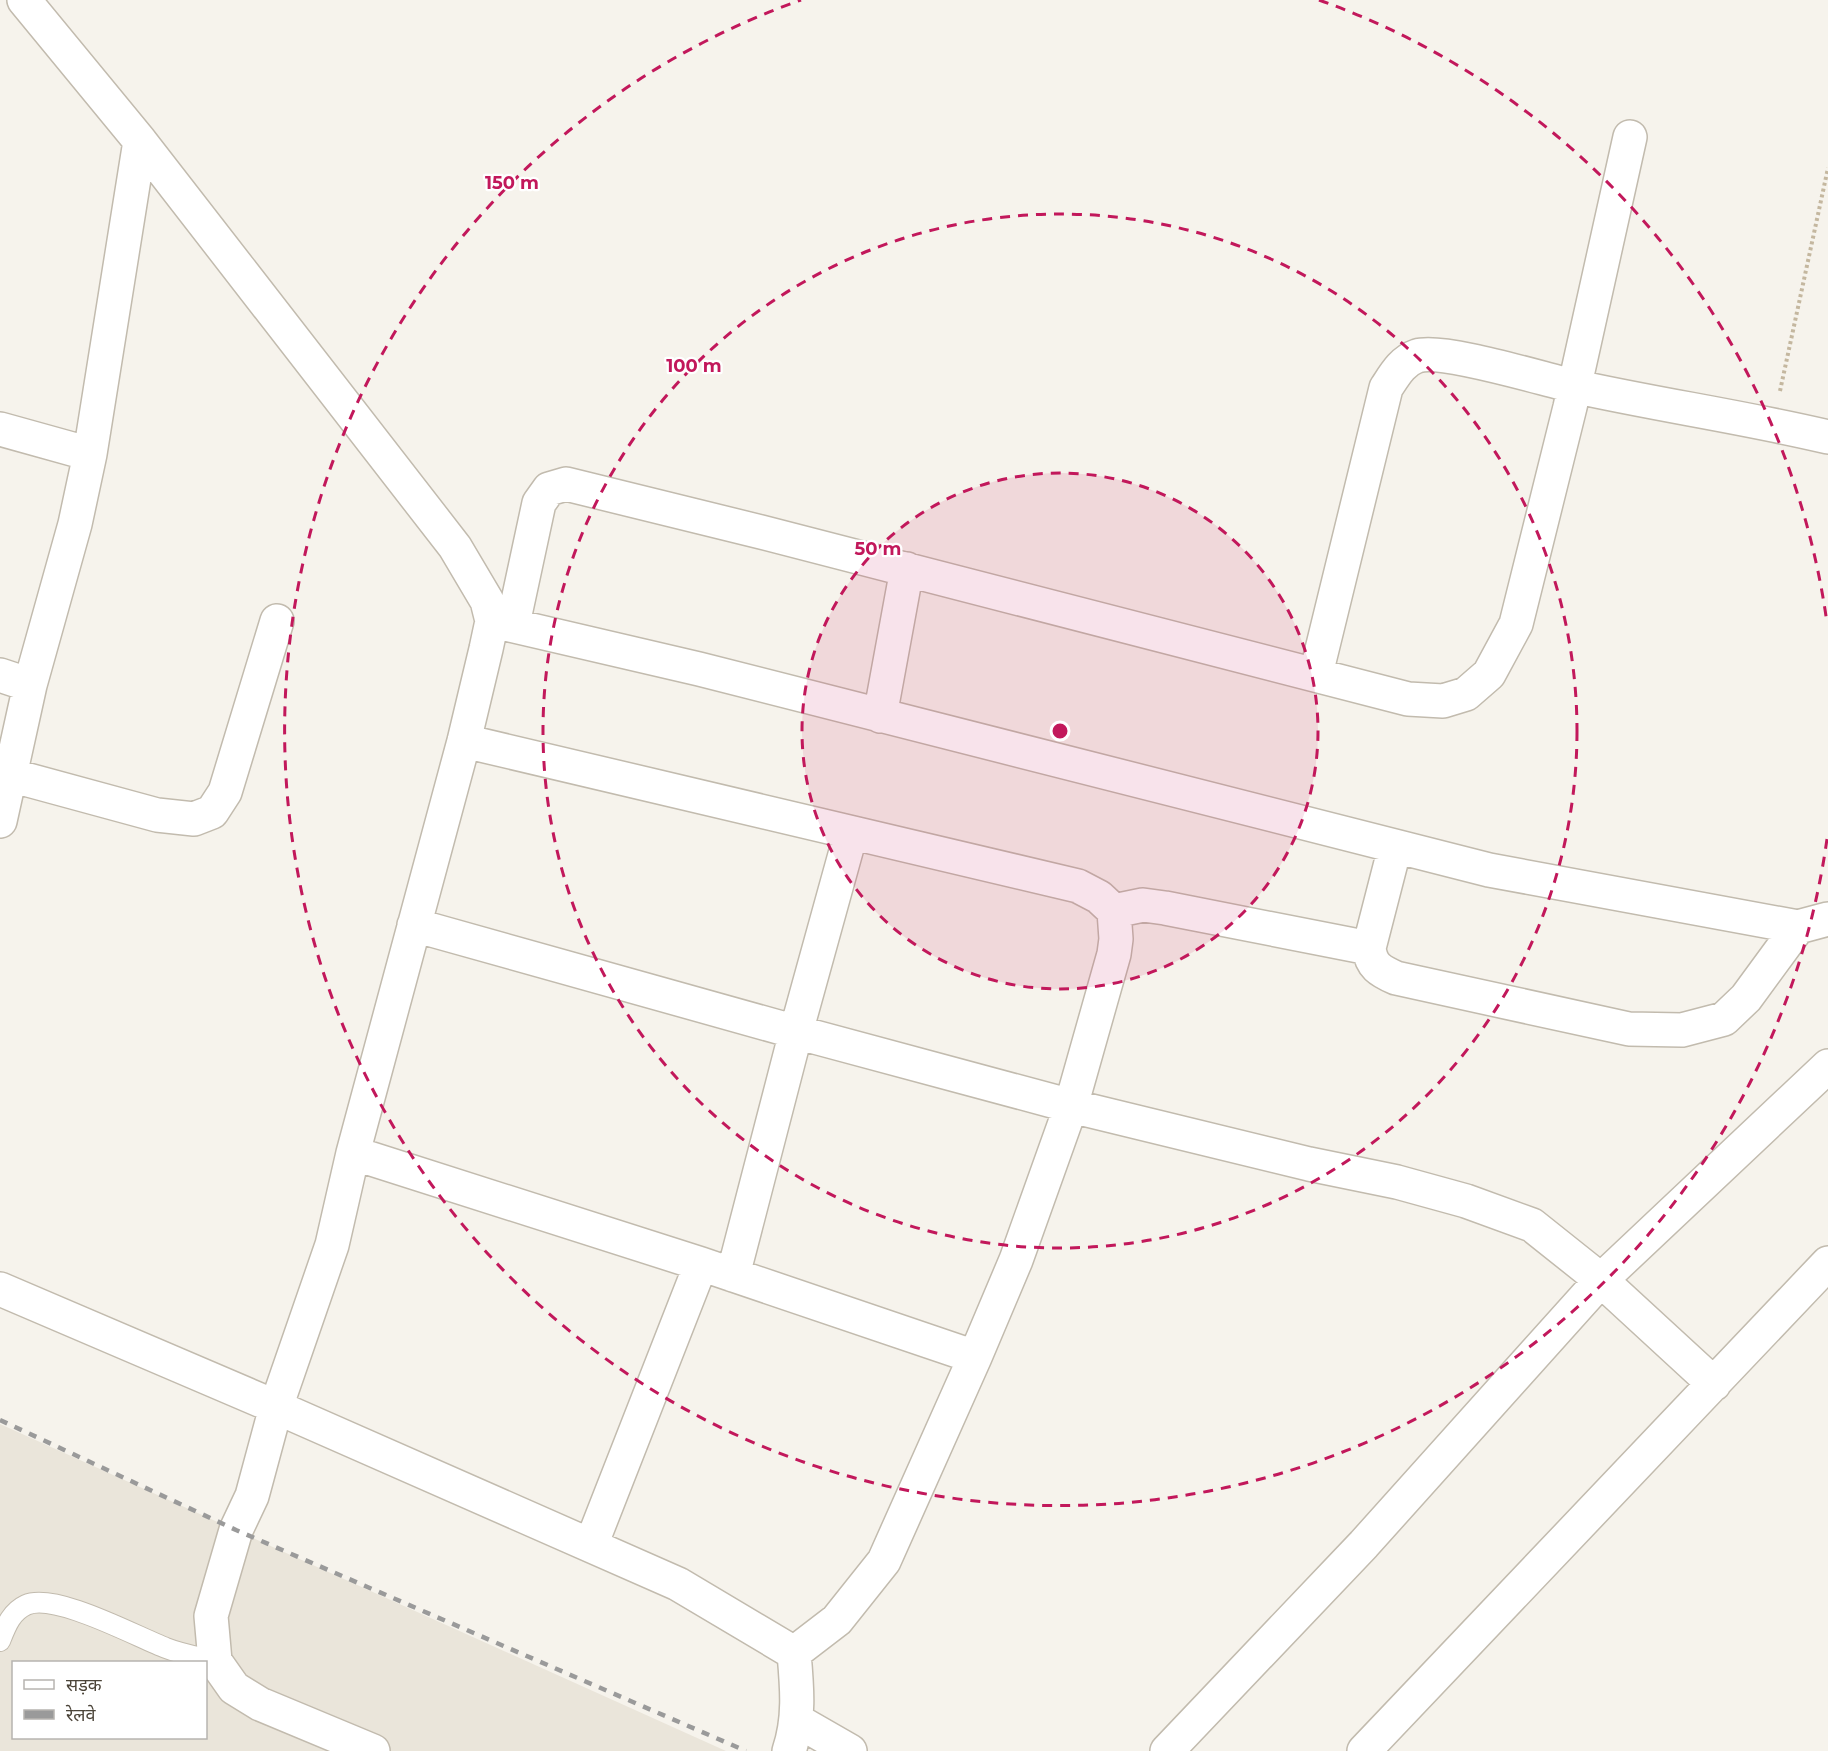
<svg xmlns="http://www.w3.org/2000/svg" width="1828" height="1751" viewBox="0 0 1828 1751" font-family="Montserrat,'Noto Sans Devanagari',sans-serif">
	<rect width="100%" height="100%" fill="#f6f3ec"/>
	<path fill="#eae5da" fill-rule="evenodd" d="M0,1424l726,327h-726zM14,1662h192v76h-192z"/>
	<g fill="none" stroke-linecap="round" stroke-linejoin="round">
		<defs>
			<path id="service" d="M0,1641c6,-15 11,-29 26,-36 29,-13 111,32 140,43 15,6 33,9 49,13"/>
			<path id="minor" d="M24,0l116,141 315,406 32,54 5,20 -6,28 -22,92 -111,412 -21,92 -56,162 -24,89 -16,34 -25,86 4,45 19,27 26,16 113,47
				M0,429l90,25
				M493,621l206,48 790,201 309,57 30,-8
				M513,624l26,-121 10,-14 17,-5 195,48 647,167 35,2 23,-7 23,-20 27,-50 54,-217 60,-270
				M1316,674l70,-286c8,-12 16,-27 31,-32 26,-8 125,23 156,30 85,19 171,31 255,51
				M0,675l30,10
				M880,716l27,-147
				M464,741l614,145 21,11 15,14 2,28 -2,15 -43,152 -55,154 -41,97 -91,204 -47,59 -43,33
				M10,775l147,40 37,4 18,-7 13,-20 52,-171
				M0,821l30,-136 45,-161 15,-70 50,-313
				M1395,847l-26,101c2,18 11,23 27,30l233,51 53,1 42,-11 22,-21 52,-71
				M1114,911l29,-6 22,3 204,40
				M414,925l382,107 275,74 238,58 88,18 69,19 66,24 69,55 113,104
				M353,1153l348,111 274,93
				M733,1275l63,-243 55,-199
				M0,1289l276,118 402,177 116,69
				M591,1545l110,-281
				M796,1720l54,31
				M789,1751c11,-32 8,-64 5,-98
				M1167,1751l197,-207 237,-264 227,-214
				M1364,1751l464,-488"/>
		</defs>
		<use href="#service" stroke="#c2bbae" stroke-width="22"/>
		<use href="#minor" stroke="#c2bbae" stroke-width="36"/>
		<path stroke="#c4b79f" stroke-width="4" stroke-dasharray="3 3" stroke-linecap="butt" d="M1780,391l48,-223"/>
		<use href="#service" stroke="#fff" stroke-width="20"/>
		<use href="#minor" stroke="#fff" stroke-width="33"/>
		<path stroke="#9a9a9a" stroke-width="4.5" stroke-dasharray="8 8" stroke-linecap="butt" d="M0,1420l236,110 510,221"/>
	</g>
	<circle cx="1060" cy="731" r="258" fill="#c2185b" fill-opacity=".12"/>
	<g fill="none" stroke="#c2185b" stroke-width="3" stroke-dasharray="10 8">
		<circle cx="1060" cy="731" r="258"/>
		<circle cx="1060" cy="731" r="517"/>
		<path d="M1827 839A775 775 0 1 1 801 0M1319 0A775 775 0 0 1 1827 623"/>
	</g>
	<circle cx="1060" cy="731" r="9" fill="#c2185b" stroke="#fff" stroke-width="3"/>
	<g font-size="18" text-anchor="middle" font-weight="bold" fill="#c2185b" stroke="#fff" stroke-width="4.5" stroke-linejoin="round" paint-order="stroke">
		<text x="512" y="189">150 m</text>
		<text x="694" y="372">100 m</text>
		<text x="878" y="555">50 m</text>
	</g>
	<rect x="12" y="1661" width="195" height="78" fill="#ffffff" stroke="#b7b4b0" stroke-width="1.5"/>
	<rect x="24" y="1680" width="30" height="9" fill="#ffffff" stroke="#b7b4b0" stroke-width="1.5"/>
	<text x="66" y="1691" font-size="18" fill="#4b4439">सड़क</text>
	<rect x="24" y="1710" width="30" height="9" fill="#9a9a9a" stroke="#b7b4b0" stroke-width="1.5"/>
	<text x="66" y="1721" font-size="18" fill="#4b4439">रेलवे</text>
</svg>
